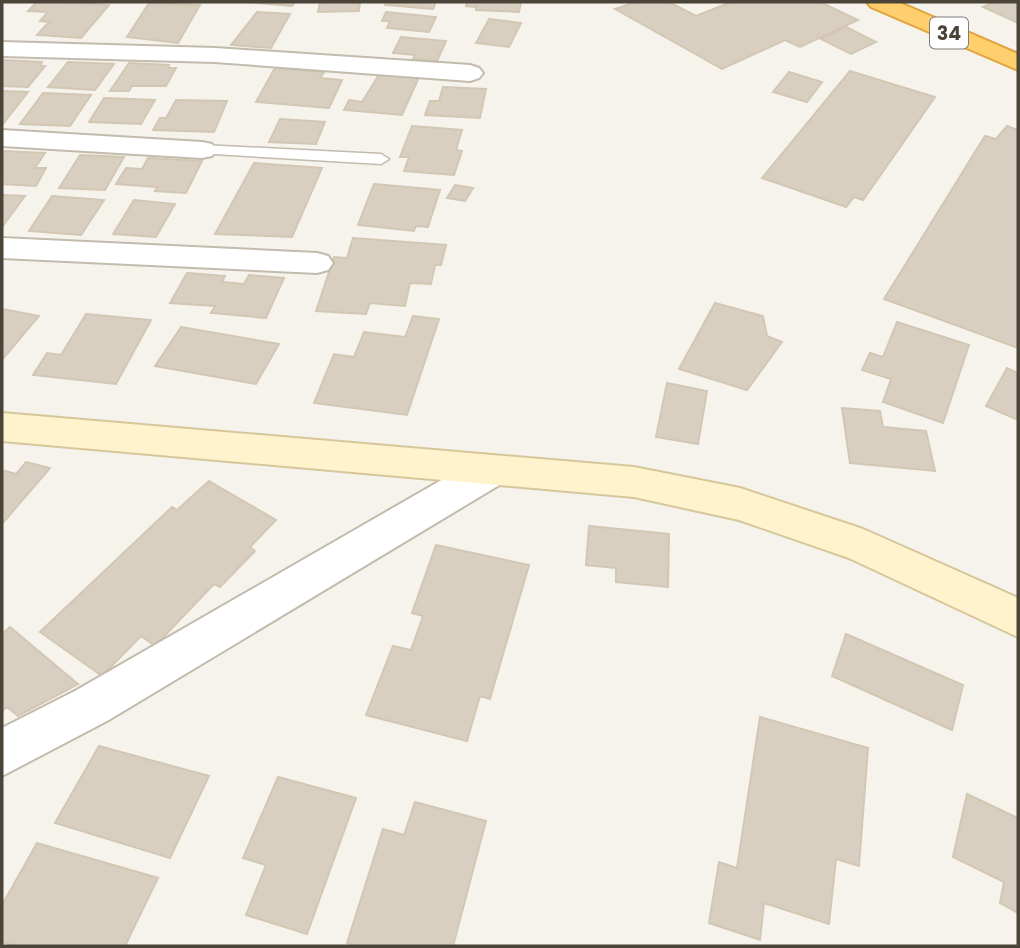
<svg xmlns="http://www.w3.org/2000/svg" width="1020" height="948" viewBox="0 0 1020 948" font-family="Poppins,sans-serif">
	<rect width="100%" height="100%" fill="#f6f3ec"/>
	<path fill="#d8cfc1" stroke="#d3c7b4" stroke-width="2" d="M37,2h29l43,3 -28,33 -44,-3 12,-13 -9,-1 8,-9 -20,-1z
		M246,2h49l-3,4z
		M320,2h40l-1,9 -41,1z
		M387,2h49l-3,7 -48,-4z
		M467,2h54l-2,10 -43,-2v-3l-10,-1z
		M635,2h34l27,14 35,-14h89l38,18 -58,27 -15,-7 -63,29 -107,-60z
		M993,2h25v21l-35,-16z
		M149,3l51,2 -22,38 -51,-6z
		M257,12l33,2 -19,34 -40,-3z
		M386,12l50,5 -7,15 -42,-4 3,-7h-8z
		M489,19l32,4 -12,24 -33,-4z
		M846,27l30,15 -25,12 -30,-15z
		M401,37l45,4 -9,20 -24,-2 2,-4 -22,-2z
		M2,60l40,2 -2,4h5l-17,21 -26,-1z
		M68,62l46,2 -19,26 -47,-3z
		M129,63l40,2 -1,3h8l-10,18h-34l-3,5h-19z
		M275,68l49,4 -4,6 22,2 -13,28 -73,-6z
		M850,71l85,26 -72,103 -9,-3 -8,10 -84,-29z
		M789,72l33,10 -15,20 -34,-10z
		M380,73l39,4 -17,38 -58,-5 5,-10 13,2z
		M443,87l43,2 -6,29 -55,-3 5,-14h9z
		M2,91l26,1 -25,32h-1z
		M43,93l48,2 -21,31 -50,-2z
		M104,98l51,2 -14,24 -52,-2z
		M176,100l51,1 -13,31 -61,-2 7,-12h6z
		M280,119l45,3 -9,22 -47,-2z
		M412,126l50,4 -6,20 6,1 -8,24 -50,-4 5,-14h-9z
		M1007,126l11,4v218l-134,-49 101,-163 11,3z
		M2,151l43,2 -10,15h11l-10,18 -34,-2z
		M80,155l44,2 -19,33 -46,-2z
		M148,158l54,3 -16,32 -31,-2 2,-4 -41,-3 10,-16 16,1z
		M254,163l68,5 -30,69 -77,-3z
		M374,184l66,6 -12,37 -12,-1 -2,5 -56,-6z
		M455,185l18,3 -8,13 -18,-3z
		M2,195l23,1 -23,31z
		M52,196l52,4 -23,35 -52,-4z
		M134,200l41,4 -19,33 -43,-3z
		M353,238l93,7 -5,20h-6l-4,19 -21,-1 -5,23 -35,-3 -4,11 -50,-3 18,-54 13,1z
		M187,273l38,3 -3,6 22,2 5,-9 35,3 -18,40 -55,-5 4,-7 -45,-3z
		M715,303l48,13 4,20 15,6 -35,48 -68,-21z
		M2,309l37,7 -37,44z
		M86,314l65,6 -35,64 -83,-9 14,-22 14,2z
		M413,316l26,3 -32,96 -93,-12 20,-49 20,3 10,-25 41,5z
		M897,322l72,23 -26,78 -60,-21 8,-23 -29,-9 8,-17 13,4z
		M181,327l98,17 -23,40 -101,-18z
		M1007,368l11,5v47l-32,-14z
		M667,383l40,8 -9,53 -42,-7z
		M842,408l38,3 3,16 43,4 9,40 -85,-8z
		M26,462l24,6 -48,56v-54l14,4z
		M209,481l67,39 -26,27 5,4 -35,36 -6,-3 -59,62 -14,-10 -39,40 -62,-44 132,-125 5,3z
		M589,526l80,8 -1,53 -52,-5v-14l-30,-3z
		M436,545l93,20 -39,134 -10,-3 -13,45 -101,-26 27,-69 18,4 12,-34 -11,-3z
		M10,627l68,57 -60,32 -11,-9 -5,4v-77z
		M846,634l117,51 -11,45 -120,-54z
		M760,717l108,31 -9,118 -23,-7 -7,65 -65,-21 -4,37 -51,-17 10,-61 18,6z
		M99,746l110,30 -39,82 -115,-35z
		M278,777l78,21 -49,136 -61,-19 20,-50 -23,-7z
		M967,794l51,24v95l-18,-10 4,-21 -51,-25z
		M415,802l71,19 -33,125h-96l-10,-3 36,-114 21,6z
		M37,843l121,35 -33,68h-108l-15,-4v-37z"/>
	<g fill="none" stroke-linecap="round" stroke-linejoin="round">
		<defs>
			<path id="lane" d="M202,145l179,9 8,5 -8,5 -184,-11v-6z"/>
			<path id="street" d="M2,42l213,6 255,17 9,3 4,5 -4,5 -9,3 -255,-19 -213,-6z
				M2,130l200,12 10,2 4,6 -4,6 -10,2 -200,-12z
				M2,238l315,15 11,3 5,7 -5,7 -11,3 -315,-15z
				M492,455l14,4 5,11 -5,11 -399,240 -105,55v-48l73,-37 403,-232z"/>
			<path id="secondary" d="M2,413l632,54 106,21 123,41 155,69v39l-169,-79 -110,-38 -105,-23 -632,-56z"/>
			<path id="highway" d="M867,2h31l120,52v16l-147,-63z"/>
		</defs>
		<use href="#lane" stroke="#c2bbae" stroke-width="3"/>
		<use href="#street" stroke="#c2bbae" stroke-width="4"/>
		<use href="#secondary" stroke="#d6c79b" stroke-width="4"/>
		<use href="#highway" stroke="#e0a43c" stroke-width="4"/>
		<use href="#lane" fill="#fff" fill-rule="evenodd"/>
		<use href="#street" fill="#fff" fill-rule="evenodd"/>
		<use href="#secondary" fill="#fff3cd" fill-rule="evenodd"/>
		<use href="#highway" fill="#ffcf6e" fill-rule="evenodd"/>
	</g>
	<g text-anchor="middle" stroke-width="5" stroke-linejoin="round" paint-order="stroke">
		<rect fill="#fff" stroke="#817c74" stroke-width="2" x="930" y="17.5" width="38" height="31" rx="5"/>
		<g font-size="19" font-weight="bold" fill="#4b4439">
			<text x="949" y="40">34</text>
		</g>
	</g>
	<rect width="1020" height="948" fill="none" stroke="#4b4439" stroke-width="7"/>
</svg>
